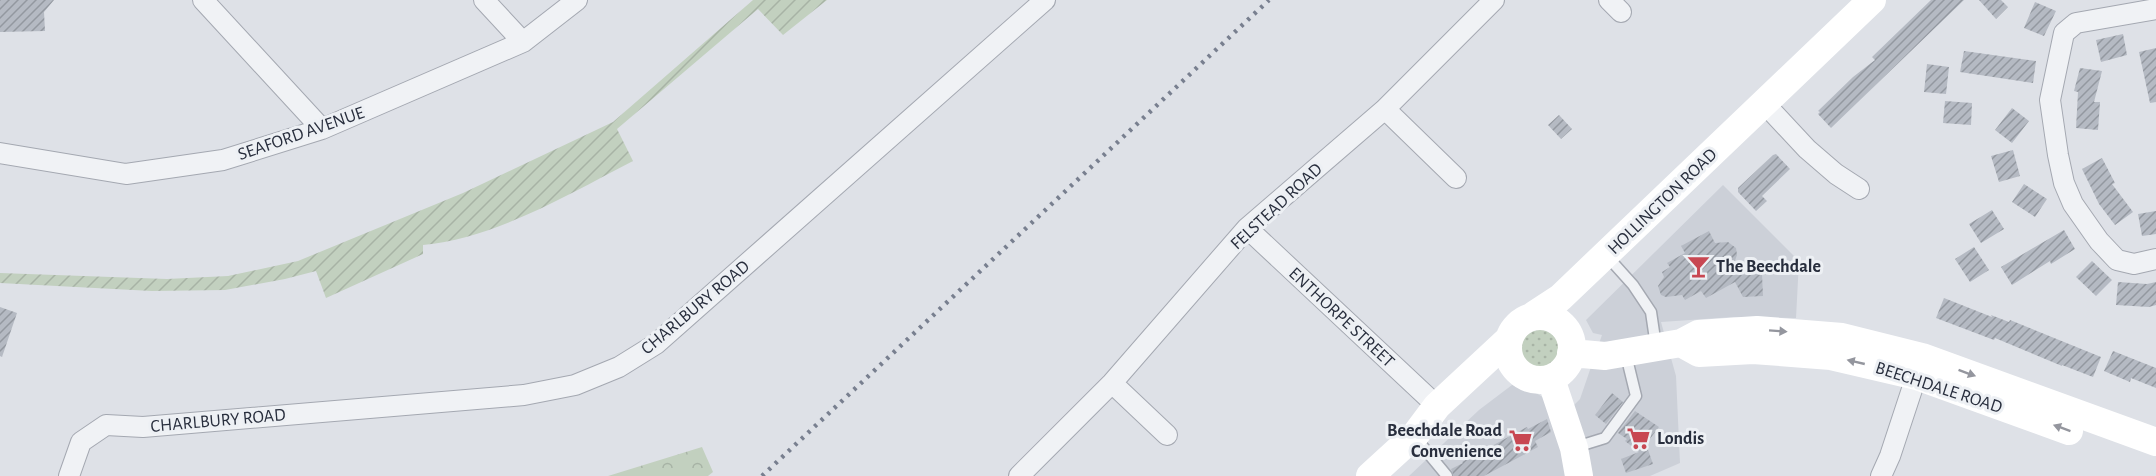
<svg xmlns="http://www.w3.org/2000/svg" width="2156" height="476" viewBox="0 0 2156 476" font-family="'Alegreya Sans',sans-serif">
	<defs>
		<pattern id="grass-dots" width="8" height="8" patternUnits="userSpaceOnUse" patternTransform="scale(1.5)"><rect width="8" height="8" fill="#c2d0bf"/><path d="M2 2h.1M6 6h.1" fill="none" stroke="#a7b3a5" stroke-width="1.8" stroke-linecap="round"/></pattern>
		<pattern id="park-crowns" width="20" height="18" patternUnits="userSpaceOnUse" patternTransform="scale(1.5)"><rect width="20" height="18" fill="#c2d0bf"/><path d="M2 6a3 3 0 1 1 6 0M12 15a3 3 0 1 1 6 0" fill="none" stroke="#a7b3a5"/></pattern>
		<pattern id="garden-furrows" width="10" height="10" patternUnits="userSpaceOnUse" patternTransform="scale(1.5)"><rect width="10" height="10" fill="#c2d0bf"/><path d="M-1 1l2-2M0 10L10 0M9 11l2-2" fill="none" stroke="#a7b3a5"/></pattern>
		<pattern id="building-hatch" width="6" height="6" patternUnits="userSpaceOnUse" patternTransform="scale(1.5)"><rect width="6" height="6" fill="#b5bac3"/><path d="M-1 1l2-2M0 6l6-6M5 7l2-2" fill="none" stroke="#9398a0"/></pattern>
	</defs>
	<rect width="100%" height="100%" fill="#dee1e7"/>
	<path fill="#ccd0d8" d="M1723,185l76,76 -3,57 -62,-1 -73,5 15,54 4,87 -30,13h-241l70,-66 33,-25 24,8 13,8 24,5 7,-7 22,-64 -9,-2 -7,-13z"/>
	<path fill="url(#grass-dots)" d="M1521 349a19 19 0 1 1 38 0a19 19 0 1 1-38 0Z"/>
	<path fill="url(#park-crowns)" d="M702,447l11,25 -5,4h-100z"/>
	<path fill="url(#garden-furrows)" d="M753,0h74l-44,35 -25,-26 -141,120 16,32c-62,32 -139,78 -210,84v9l-97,44 -10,-27 -31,8 -60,11 -73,1 -152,-8v-10l167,6 61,-3 70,-15 165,-68 150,-71z"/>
	<path fill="url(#building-hatch)" d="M0,0h54l-10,12 1,19 -45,1z
		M1931,0h33l-133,128 -13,-14 2,-2 -2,-1 35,-34 22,-17 -3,-3z
		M1979,0h22l7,7 -12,12z
		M2035,2l21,9 -12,25 -20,-8z
		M2123,34l4,21 -26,7 -5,-22z
		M2156,48v54l-6,1 -11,-51z
		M1964,51l72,10 -3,22 -73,-11z
		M1927,64l22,3 -3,27 -22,-2z
		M2080,68l22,3 -8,31h6l-2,28 -22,-2 2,-36 -4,-1z
		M1945,101l27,2 -1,22 -28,-2z
		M2012,108l17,13 -17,22 -17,-13z
		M1559,115l13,14 -11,10 -13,-14z
		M2013,150l7,26 -21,6 -8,-26z
		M1776,154l14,15 -28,27 5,5 -11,10 -18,-19v-4l35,-33z
		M2102,158l13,25 -3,1 21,28 -18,13 -16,-21 -17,-35z
		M2024,184l23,15 -12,18 -23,-15z
		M1992,210l12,19 -23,14 -12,-19z
		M2156,211v23l-14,2 -4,-22z
		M2064,230l11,19 -24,15 -1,-3 -38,24 -11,-18z
		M1709,231l6,12 13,-1 8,6 1,7 -7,20 32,-1 1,22 -20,1 -8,-15 -29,16 -5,-7 -16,9 -3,-5 -16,2 -5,-2 -3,-9 6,-9 -2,-5 8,-5 -3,-4 18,-10 -4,-7z
		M1974,247l15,23 -19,12 -15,-23z
		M2092,261l20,19 -16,16 -20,-19z
		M2118,282l29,2 9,-2v23l-7,2 -33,-2z
		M1944,298l48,19 -1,-2 18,7 1,-2 91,37 -8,20 -31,-12v1l-67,-28 -1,2 -58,-22z
		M0,307l17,6 -15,44 -2,-1z
		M2113,351l43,17v20l-25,-10 -1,4 -26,-11z
		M1612,393l11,9 -17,22 -11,-9z
		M1635,411l24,16 -13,17 7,20 -27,9 -5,-14 18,-7 -14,-11 2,-2 -9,-6z
		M1547,419l4,13 -16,9 3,6 -54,29h-30l-3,-7 12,-6 -1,-1 65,-35 1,2z"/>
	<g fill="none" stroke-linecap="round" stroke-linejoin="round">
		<defs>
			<path id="lane" d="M1606,255l27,30 18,27 5,34
				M1414,436l33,40
				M1576,447l29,-9 31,-42 -10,-41"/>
			<path id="street" d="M203,0l119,129
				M484,0l39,42
				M1609,0l12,12
				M2156,9l-80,14 -12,10 -14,67 8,55 6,28 9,21 26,37 18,19 17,4 22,-5
				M1764,103l43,46 29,25 23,15
				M1385,109l71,69
				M0,153l126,21 97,-14 99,-31 201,-87 54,-42
				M1247,228l190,178
				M1112,383l55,52
				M69,476l12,-34 25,-17 37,2 381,-32 51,-10 44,-18 37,-23 389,-344
				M1019,476l93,-93 135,-155 138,-119 109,-109
				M1881,476l9,-20 30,-91"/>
		</defs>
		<use href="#lane" stroke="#a4a8b1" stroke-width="13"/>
		<use href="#street" stroke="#a4a8b1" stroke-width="22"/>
		<use href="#lane" stroke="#f0f2f5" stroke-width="10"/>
		<use href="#street" stroke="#f0f2f5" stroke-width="20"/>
		<path stroke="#fff" stroke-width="28" d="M1534,315l26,-17 312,-298
			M1508 348a32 32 0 1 1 64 0a32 32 0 1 1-64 0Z
			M1681,343l18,10 54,-3 78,6 86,20 152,55
			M1571,353l34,3 76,-13 17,-9 59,-4 85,7 80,20 234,85
			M1551,379l23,69 5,28
			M1370,476l46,-42 21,-28 71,-66"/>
		<path stroke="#787f8f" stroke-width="4.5" stroke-dasharray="3 6" stroke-linecap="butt" d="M762,476l507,-476"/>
	</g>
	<defs><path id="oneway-solid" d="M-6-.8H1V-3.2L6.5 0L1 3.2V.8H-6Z" transform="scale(1.5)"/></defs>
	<g fill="#94969e">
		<use href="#oneway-solid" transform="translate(1778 331) rotate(4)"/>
		<use href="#oneway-solid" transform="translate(1856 362) rotate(-167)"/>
		<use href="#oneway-solid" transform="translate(1967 373) rotate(20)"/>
		<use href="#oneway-solid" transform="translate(2062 428) rotate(-160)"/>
	</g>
	<defs>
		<symbol id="bar-bare" viewBox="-9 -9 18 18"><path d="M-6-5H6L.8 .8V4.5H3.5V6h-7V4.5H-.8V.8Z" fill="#c84752" stroke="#edf0f4" stroke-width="2.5" paint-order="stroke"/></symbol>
		<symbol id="supermarket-bare" viewBox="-9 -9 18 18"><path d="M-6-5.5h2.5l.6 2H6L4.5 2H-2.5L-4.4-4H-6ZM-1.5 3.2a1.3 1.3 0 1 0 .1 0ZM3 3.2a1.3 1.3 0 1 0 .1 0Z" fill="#c84752" stroke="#edf0f4" stroke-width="2.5" paint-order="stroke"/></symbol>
	</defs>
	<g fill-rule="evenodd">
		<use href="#bar-bare" x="1682" y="250" width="33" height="33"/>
		<use href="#supermarket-bare" x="1622" y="422" width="33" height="33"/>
		<use href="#supermarket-bare" x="1504" y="424" width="33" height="33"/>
	</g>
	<g text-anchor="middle" stroke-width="6" stroke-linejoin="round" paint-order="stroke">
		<g font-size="18" fill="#282e3d" stroke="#edf0f4">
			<text transform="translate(301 133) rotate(-19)" y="6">SEAFORD AVENUE</text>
			<text transform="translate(1662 201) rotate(-44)" y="6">HOLLINGTON ROAD</text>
			<text transform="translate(1276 206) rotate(-43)" y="6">FELSTEAD ROAD</text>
			<text transform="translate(695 307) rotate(-40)" y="6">CHARLBURY ROAD</text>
			<text transform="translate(1342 317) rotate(43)" y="6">ENTHORPE STREET</text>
			<text transform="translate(1939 387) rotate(18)" y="6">BEECHDALE ROAD</text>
			<text transform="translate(218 420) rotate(-5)" y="6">CHARLBURY ROAD</text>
		</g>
		<g font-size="18" font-weight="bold" fill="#282e3d" stroke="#edf0f4" text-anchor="start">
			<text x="1716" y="272">The Beechdale</text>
			<text x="1502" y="436" text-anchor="end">Beechdale Road<tspan x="1502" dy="21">Convenience</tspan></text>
			<text x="1657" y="444">Londis</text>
		</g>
	</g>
</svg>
